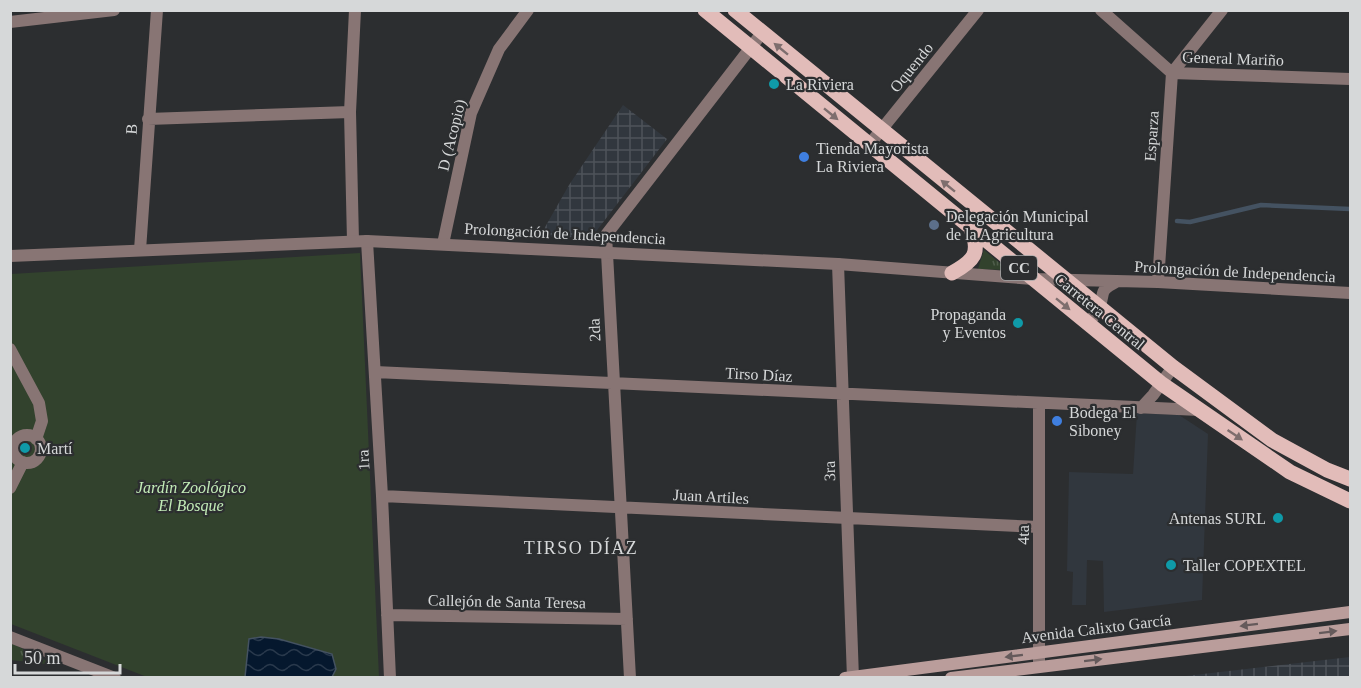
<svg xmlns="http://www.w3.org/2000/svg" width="1361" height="688" viewBox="0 0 1361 688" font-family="Georgia,serif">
	<defs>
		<pattern id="industrial-grid" width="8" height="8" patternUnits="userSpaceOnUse" patternTransform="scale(1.5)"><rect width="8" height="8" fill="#31373e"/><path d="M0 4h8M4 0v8" fill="none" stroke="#4e5359"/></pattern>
		<pattern id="grass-tufts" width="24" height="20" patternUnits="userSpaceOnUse" patternTransform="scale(1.5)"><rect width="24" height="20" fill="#32422d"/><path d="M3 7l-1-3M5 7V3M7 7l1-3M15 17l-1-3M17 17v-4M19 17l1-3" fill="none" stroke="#4f5d4b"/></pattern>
		<pattern id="water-waves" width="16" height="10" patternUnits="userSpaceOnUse" patternTransform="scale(1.5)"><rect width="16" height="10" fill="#05182e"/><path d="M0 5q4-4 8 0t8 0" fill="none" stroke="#29394c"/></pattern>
	</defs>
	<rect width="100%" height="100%" fill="#2c2e30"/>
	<path fill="#31373e" d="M1137,413l42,2 29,19 -6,166 -98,12 -1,-51 -16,-1 -1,45h-14l1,-33 -6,-1 2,-99 64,2z"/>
	<path fill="url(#industrial-grid)" d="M623,105l44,34 -76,99 -51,-2 29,-51z
		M1350,657v20h-173z"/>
	<path fill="url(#grass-tufts)" d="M984,250l24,20 -30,-1z
		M11,643l44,22 -44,-5z"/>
	<path fill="#32422d" d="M360,253l19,424h-232l-136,-53v-350z"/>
	<path fill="url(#water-waves)" stroke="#445261" stroke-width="1.5" d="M261,637l18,2 53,15 4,15 -4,8h-87l4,-38z"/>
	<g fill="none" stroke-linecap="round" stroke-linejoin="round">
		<path stroke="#445261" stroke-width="4.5" d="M1177,221l13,1 71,-17 89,4"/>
		<path stroke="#887574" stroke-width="12" d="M1101,10l71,63 178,6
			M10,22l104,-12
			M148,119l202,-7
			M353,241l-3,-129 5,-102
			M367,241l15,255 8,182
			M443,244l28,-131 28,-64 29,-39
			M140,250l17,-240
			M838,264l15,414
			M1033,279l125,3 192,11
			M1158,282l14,-209 50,-63
			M1087,324c4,-5 10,-10 12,-16 7,-16 -2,-16 17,-26
			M10,349l29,54 3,18 -6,18
			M375,372l824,38
			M1141,408l12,-13 20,-28
			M13 449a14 14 0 1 1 28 0a14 14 0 1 1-28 0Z
			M10,488l13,-26
			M382,496l657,31
			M387,615l240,4
			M1039,663v-260
			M630,678l-24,-443 156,-202"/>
		<path stroke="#887574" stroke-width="12" d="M869,145l109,-135
			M10,256l357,-15 471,23 195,15
			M10,637l105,41"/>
		<path stroke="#ba9d9b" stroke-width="12" d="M845,678l505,-66
			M951,678l399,-49"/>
		<path stroke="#e2bcb9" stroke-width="15" d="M705,10l457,374 128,88 60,29
			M735,10l438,357 99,73 55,30 23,9
			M952,273c22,-12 29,-20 19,-44"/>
	</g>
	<defs><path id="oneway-solid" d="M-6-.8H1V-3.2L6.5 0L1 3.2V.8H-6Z" transform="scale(1.5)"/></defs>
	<g fill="#7e6e6e">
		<use href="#oneway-solid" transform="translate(781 49) rotate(-141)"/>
		<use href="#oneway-solid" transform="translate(831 114) rotate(39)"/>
		<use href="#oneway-solid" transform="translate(948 186) rotate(-141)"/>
		<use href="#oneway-solid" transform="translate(1063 304) rotate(39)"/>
		<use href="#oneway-solid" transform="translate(1235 435) rotate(34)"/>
	</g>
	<g fill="#655a5b">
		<use href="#oneway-solid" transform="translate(1249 625) rotate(173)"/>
		<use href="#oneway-solid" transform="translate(1328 632) rotate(-7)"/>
		<use href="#oneway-solid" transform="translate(1014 656) rotate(173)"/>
		<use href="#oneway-solid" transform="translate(1093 660) rotate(-7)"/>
	</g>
	<g fill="#0f9aa8" stroke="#2c2e30" stroke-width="2">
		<circle cx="774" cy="84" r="6"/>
		<circle cx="1018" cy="323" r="6"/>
		<circle cx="25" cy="448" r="6"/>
		<circle cx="1278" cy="518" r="6"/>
		<circle cx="1171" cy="565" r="6"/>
	</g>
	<g fill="#3f7fe0" stroke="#2c2e30" stroke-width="2">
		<circle cx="804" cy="157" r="6"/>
		<circle cx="1057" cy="421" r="6"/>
	</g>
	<circle fill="#5c6f8a" stroke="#2c2e30" stroke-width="2" cx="934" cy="225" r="6"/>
	<g text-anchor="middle" stroke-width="4.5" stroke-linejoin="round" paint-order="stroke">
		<rect fill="#2c2e30" stroke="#a3a5a6" stroke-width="1.5" x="1001" y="256" width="36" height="24" rx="4.5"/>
		<g font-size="15" font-weight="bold" fill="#d6d8d9">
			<text x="1019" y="273">CC</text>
		</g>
		<g font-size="16" fill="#d6d8d9" stroke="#2c2e30">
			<text transform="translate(1233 58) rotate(2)" y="6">General Mariño</text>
			<text transform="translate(911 67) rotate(-51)" y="6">Oquendo</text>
			<text transform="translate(131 129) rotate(-86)" y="6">B</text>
			<text transform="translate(451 135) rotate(-76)" y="6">D (Acopio)</text>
			<text transform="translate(1151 136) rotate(-86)" y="6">Esparza</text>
			<text transform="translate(565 233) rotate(3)" y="6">Prolongación de Independencia</text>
			<text transform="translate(1235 271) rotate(3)" y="6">Prolongación de Independencia</text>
			<text transform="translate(1100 311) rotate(39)" y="6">Carretera Central</text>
			<text transform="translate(594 330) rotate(-93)" y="6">2da</text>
			<text transform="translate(759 374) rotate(3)" y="6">Tirso Díaz</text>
			<text transform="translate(363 460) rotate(-93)" y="6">1ra</text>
			<text transform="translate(829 471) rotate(-92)" y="6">3ra</text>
			<text transform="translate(711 496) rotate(3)" y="6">Juan Artiles</text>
			<text transform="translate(1023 535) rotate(-90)" y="6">4ta</text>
			<text transform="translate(507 601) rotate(1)" y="6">Callejón de Santa Teresa</text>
			<text transform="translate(1096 628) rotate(-7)" y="6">Avenida Calixto García</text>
		</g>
		<g font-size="16" fill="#d6d8d9" stroke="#2c2e30" text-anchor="start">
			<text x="786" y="90">La Riviera</text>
			<text x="816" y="154">Tienda Mayorista<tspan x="816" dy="18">La Riviera</tspan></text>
			<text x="946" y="222">Delegación Municipal<tspan x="946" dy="18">de la Agricultura</tspan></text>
			<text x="1006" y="320" text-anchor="end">Propaganda<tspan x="1006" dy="18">y Eventos</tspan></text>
			<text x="1069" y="418">Bodega El<tspan x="1069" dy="18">Siboney</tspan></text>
			<text x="37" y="454">Martí</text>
			<text x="1266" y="524" text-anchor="end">Antenas SURL</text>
			<text x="1183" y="571">Taller COPEXTEL</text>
		</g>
		<g font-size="16" font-style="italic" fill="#c2ebb7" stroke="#2c2e30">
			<text x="191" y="493">Jardín Zoológico<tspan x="191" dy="18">El Bosque</tspan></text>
		</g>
		<g font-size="18" letter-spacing="1.5" fill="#d6d8d9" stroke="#2c2e30">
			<text x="581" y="554">TIRSO DÍAZ</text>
		</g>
	</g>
	<rect width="1361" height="688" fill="none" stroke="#d6d8d9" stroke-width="24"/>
	<path d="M15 664v9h105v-9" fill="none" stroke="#d6d8d9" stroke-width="3"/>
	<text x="24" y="664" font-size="18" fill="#d6d8d9" stroke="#2c2e30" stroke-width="4.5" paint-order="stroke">50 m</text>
</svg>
